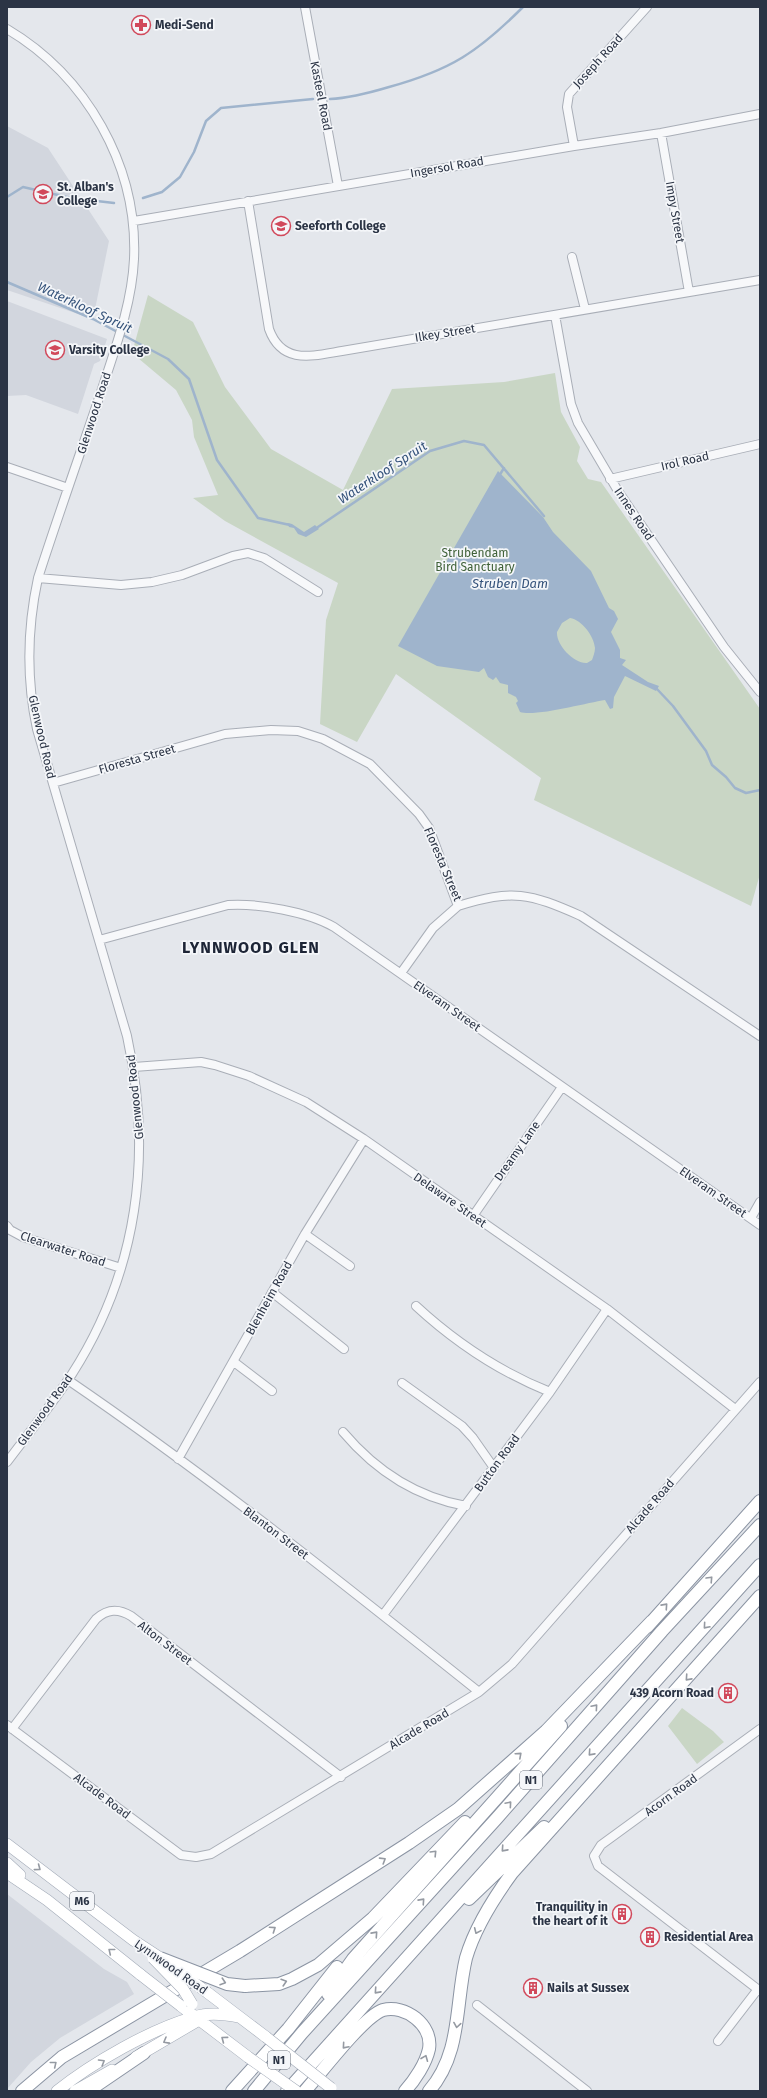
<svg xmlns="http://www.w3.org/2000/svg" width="767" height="2098" font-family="'Fira Sans',sans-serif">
<rect width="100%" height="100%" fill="#e4e7ec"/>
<path fill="#d2d6de" d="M 7,126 L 48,148 L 109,241 L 93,319 L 7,290 Z
M 7,301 L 107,339 L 100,361 L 94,364 L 78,414 L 26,395 L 7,396 Z
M 7,1894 L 104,1969 L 127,1982 L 134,1994 L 60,2038 L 31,2062 L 7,2089 Z"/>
<path fill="#c9d6c5" d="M 148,295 L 193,322 L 225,387 L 271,449 L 343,490 L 392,389 L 504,382 L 555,373 L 561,412 L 580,447 L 577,461 L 588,479 L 601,482 L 760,709 L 760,874 L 751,906 L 534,800 L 541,778 L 396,674 L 357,742 L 320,724 L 326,620 L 338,583 L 225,521 L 193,498 L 218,495 L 194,437 L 192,420 L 176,390 L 132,353 Z
M 682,1708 L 713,1731 L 724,1742 L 697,1764 L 668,1726 Z"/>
<path fill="#9fb4cc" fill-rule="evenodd" d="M 498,471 L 543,517 L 553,532 L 591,571 L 609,608 L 614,611 L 618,619 L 611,632 L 620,650 L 620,658 L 626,660 L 622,665 L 648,682 L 659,686 L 656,691 L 625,676 L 614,697 L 613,708 L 610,709 L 605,700 C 586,703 535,717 520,712 L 516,703 L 518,701 L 516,697 L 508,693 L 508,685 L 500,683 L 496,677 L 493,680 L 488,677 L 484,668 L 479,672 L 437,666 L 398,646 ZM 570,618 C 582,620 594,636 595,648 C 595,652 593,657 592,660 L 587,663 C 574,664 556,645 557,632 L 562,623 Z
M 287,523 L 292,524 L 304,532 L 315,525 L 319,529 L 306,537 L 298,534 L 294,528 L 289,527 Z"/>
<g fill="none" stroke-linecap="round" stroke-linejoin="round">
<path stroke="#9fb4cc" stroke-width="2.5" d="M 330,99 C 351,98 369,93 389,87 C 451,70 478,52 523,7
M 7,197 L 23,187 L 71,198 L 114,203
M 143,198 L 162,192 L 180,177 L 194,152 L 206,121 L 221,108 L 313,99
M 7,282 L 93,319 L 168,359 L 189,379 L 217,460 L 258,518 L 290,525
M 499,476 L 504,468
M 315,529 L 430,451 L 464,441 L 484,445 L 544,516
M 656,688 L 673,706 L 706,751 L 712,765 L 726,777 L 735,788 L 746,793 L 760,790"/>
<defs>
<path id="minor" d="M 305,7 L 338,186
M 7,29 C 86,76 138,165 134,259 C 132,304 115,349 101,392 C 80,454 58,516 38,578 C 27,629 26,678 37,729 L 127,1036 C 153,1154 138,1271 72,1374 C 52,1404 29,1433 7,1462
M 661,133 L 689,292
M 574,146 L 567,107 L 569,94 L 647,7
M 248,201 L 269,329 C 282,365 312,356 342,351 L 760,280
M 134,221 L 574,146 L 661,133 L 760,114
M 572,257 L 585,309
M 555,315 L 571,404 L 578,423 L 618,491 L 724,647 L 760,692
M 7,467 L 68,488
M 610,479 L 760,444
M 38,578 L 121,585 L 152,582 L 182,575 L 233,556 L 248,553 L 264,558 L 318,592
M 53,783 L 225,734 L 271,730 L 298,731 L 323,739 L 370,764 L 419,814 L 429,828 L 458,906 C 513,889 529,893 581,916 L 760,1036
M 99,940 L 228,905 C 258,903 308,912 334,927 L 760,1225
M 401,973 L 433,928 L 458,906
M 134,1067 L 201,1062 L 215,1065 L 249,1076 L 306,1102 L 364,1139 L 607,1309 L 735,1409
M 473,1216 L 562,1087
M 751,1218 L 760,1202
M 7,1226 L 10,1230 L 23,1237 L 121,1268
M 305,1234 L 350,1266
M 272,1292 L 344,1349
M 416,1306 C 455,1342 500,1372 550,1392
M 234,1362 L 272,1391
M 68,1380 C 210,1477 345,1585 479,1692
M 402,1383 L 462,1426 L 473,1438 L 494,1468
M 343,1432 C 376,1471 415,1497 466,1506
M 178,1459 L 305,1234 L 364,1139
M 383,1615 L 550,1392 L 607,1309
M 7,1725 L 181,1855 L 196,1857 L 211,1854 L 479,1692 L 512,1664 L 760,1382
M 12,1729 L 96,1619 C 107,1609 118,1608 131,1616 L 341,1777
M 760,1729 L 601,1845 L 594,1856 L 598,1866 L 760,1991
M 477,2005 L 587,2091
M 718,2041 L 758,1989"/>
<path id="major" d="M 7,1844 L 133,1940 L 159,1957
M 7,1863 L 20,1875
M 7,1873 L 47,1900 L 141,1975
M 208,1993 L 266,2037
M 181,2006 L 248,2057
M 136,2057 L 199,2020
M 57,2091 C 92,2063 151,2029 194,2017 C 209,2012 224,2014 239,2017
M 75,2091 L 112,2070"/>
<path id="highway" d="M 647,1627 L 760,1501
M 469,1899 L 544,1827
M 245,1986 L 279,1984 L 292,1979 L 318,1965 L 373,1918 L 465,1822
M 328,1994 L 353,1959 L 561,1726
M 22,2091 L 62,2057 L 240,1951 L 409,1843 L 458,1809 L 546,1731 L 652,1621
M 91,2091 L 97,2085 L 144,2053
M 232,2091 L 288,2029 L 337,1967
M 254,2091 L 302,2033 L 497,1818 L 662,1631 L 760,1525
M 287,2091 L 760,1565
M 305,2091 C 321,2073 364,2016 383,2010 C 405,2004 433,2025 429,2049 C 426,2063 415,2080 405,2091
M 429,2091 C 462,2053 455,2004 466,1958 C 475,1927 493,1899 512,1873 L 760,1596"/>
</defs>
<use href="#minor" stroke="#a9aeb7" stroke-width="10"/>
<use href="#major" stroke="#a3abb8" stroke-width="12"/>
<use href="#highway" stroke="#8b94a3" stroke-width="14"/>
<use href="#minor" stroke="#f7f8fa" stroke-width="8"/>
<use href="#major" stroke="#fff" stroke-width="11"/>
<use href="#highway" stroke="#fff" stroke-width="12"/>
<defs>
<path id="major-bridge" d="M 153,1958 L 183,1989 L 192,2004
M 167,1963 L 208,1993
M 141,1975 L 181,2006
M 266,2037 L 331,2088
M 248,2057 L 296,2091"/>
<path id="highway-bridge" d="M 160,1958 L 227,1984 L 245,1986"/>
</defs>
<use href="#major-bridge" stroke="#a3abb8" stroke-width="12" stroke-linecap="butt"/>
<use href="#highway-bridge" stroke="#8b94a3" stroke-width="14" stroke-linecap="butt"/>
<use href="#major-bridge" stroke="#fff" stroke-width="11"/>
<use href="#highway-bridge" stroke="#fff" stroke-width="12"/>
</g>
<defs><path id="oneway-chevron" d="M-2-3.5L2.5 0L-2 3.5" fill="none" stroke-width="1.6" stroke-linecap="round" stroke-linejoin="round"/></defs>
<g stroke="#959aa2">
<use href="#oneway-chevron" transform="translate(710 1579) rotate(-47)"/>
<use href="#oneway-chevron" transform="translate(665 1606) rotate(-48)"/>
<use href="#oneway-chevron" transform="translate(706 1626) rotate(131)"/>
<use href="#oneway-chevron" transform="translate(688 1678) rotate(132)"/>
<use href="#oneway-chevron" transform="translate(595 1707) rotate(-49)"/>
<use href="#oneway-chevron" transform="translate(591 1753) rotate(132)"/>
<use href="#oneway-chevron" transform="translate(519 1755) rotate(-42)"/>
<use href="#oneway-chevron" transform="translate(509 1804) rotate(-49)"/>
<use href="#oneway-chevron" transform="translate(504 1849) rotate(132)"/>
<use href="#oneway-chevron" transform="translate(434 1853) rotate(-46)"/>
<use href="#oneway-chevron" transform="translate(383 1860) rotate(-32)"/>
<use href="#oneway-chevron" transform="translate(38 1868) rotate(37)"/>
<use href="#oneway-chevron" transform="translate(422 1901) rotate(-48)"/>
<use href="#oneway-chevron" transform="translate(273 1929) rotate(-34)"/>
<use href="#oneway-chevron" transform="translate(477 1931) rotate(114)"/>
<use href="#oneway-chevron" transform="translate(375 1934) rotate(-48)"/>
<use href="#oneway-chevron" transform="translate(111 1951) rotate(-141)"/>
<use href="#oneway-chevron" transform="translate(223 1982) rotate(18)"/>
<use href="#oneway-chevron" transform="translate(284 1982) rotate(-17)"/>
<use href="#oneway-chevron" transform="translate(377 1991) rotate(132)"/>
<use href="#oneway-chevron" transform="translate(457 2025) rotate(99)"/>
<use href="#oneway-chevron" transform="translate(224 2039) rotate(-143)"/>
<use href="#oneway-chevron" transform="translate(166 2041) rotate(151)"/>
<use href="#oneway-chevron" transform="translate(345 2046) rotate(131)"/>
<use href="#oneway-chevron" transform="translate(425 2058) rotate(-68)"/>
<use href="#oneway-chevron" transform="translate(102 2062) rotate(-31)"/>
<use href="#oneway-chevron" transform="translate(54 2064) rotate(-39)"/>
</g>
<defs>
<symbol id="pharmacy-ring" viewBox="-11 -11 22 22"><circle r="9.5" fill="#f4f6f9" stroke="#d1495b" stroke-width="1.5"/><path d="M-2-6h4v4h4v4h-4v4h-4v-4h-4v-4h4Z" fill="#d1495b"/></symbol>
<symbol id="school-ring" viewBox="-11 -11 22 22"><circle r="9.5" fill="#f4f6f9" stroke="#d1495b" stroke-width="1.5"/><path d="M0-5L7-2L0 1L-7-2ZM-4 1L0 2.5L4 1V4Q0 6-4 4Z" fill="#d1495b"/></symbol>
<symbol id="university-ring" viewBox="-11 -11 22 22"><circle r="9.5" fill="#f4f6f9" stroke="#d1495b" stroke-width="1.5"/><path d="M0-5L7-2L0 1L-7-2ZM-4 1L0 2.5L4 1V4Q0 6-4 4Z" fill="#d1495b"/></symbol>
<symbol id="building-ring" viewBox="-11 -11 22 22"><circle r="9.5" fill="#f4f6f9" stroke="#d1495b" stroke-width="1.5"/><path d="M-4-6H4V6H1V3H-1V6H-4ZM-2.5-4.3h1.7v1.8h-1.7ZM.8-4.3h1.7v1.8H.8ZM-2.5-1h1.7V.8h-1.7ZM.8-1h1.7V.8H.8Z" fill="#d1495b"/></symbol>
</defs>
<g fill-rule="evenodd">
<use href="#pharmacy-ring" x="130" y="14" width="22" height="22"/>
<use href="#school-ring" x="32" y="183" width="22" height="22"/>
<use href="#school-ring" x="270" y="215" width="22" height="22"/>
<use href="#university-ring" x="44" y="339" width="22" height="22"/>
<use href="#building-ring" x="717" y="1682" width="22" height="22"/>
<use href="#building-ring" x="611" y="1903" width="22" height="22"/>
<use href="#building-ring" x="639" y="1926" width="22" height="22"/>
<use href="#building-ring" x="522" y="1977" width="22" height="22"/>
</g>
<g text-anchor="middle" stroke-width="3.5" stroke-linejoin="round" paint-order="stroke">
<g fill="#f4f6f9" stroke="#676e7b" stroke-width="1">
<rect x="520" y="1771" width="22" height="18" rx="3"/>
<rect x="70" y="1892" width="24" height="18" rx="3"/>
<rect x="268" y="2051" width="22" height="18" rx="3"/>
</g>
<g font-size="11" font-weight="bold" fill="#2b3445">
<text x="531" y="1784">N1</text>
<text x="82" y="1905">M6</text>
<text x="279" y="2064">N1</text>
</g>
<g font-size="12" font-weight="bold" fill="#2b3445" stroke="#f4f6f9" text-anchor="start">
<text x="155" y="29">Medi-Send</text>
<text x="57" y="191">St. Alban's<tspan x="57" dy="14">College</tspan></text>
<text x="295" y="230">Seeforth College</text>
<text x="69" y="354">Varsity College</text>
<text x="714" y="1697" text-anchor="end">439 Acorn Road</text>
<text x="608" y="1911" text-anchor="end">Tranquility in<tspan x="608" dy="14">the heart of it</tspan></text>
<text x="664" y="1941">Residential Area</text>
<text x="547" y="1992">Nails at Sussex</text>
</g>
<g font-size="12" fill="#2b3445" stroke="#f4f6f9">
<text transform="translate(598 61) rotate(-48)" y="4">Joseph Road</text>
<text transform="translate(321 96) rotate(79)" y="4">Kasteel Road</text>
<text transform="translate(447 167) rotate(-10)" y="4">Ingersol Road</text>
<text transform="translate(675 212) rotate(80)" y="4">Impy Street</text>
<text transform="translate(445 333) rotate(-9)" y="4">Ilkey Street</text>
<text transform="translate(94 413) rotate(-72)" y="4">Glenwood Road</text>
<text transform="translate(685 461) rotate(-13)" y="4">Irol Road</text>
<text transform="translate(634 514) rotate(56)" y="4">Innes Road</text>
<text transform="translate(42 737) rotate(77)" y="4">Glenwood Road</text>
<text transform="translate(137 759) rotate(-16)" y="4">Floresta Street</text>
<text transform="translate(443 864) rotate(67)" y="4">Floresta Street</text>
<text transform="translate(447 1006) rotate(35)" y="4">Elveram Street</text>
<text transform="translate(135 1097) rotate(-96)" y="4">Glenwood Road</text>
<text transform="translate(517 1151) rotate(-55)" y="4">Dreamy Lane</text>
<text transform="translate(713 1192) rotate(35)" y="4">Elveram Street</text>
<text transform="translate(450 1200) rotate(35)" y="4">Delaware Street</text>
<text transform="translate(63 1249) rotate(18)" y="4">Clearwater Road</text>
<text transform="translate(269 1298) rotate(-61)" y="4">Blenheim Road</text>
<text transform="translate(45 1410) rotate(-54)" y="4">Glenwood Road</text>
<text transform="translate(497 1463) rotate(-54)" y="4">Button Road</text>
<text transform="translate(650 1506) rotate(-49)" y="4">Alcade Road</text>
<text transform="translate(276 1533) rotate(37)" y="4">Blanton Street</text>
<text transform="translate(165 1643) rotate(37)" y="4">Alton Street</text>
<text transform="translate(419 1729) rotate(-31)" y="4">Alcade Road</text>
<text transform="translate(671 1795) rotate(-36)" y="4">Acorn Road</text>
<text transform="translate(102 1796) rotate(37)" y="4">Alcade Road</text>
<text transform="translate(171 1967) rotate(35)" y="4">Lynnwood Road</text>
</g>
<g font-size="12" fill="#3f6138" stroke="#f4f6f9">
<text x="475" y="557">Strubendam<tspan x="475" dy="14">Bird Sanctuary</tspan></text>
</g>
<g font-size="13" font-style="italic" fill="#34527a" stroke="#f4f6f9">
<text transform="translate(85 307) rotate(25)" y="5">Waterkloof Spruit</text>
<text transform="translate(382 472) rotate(-33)" y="5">Waterkloof Spruit</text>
<text x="510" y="588">Struben Dam</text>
</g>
<g font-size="16" font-weight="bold" letter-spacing="1" fill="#1d2536" stroke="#f4f6f9">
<text x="251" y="953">LYNNWOOD GLEN</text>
</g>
</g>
<rect width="767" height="2098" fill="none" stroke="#2b3445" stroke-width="16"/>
</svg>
